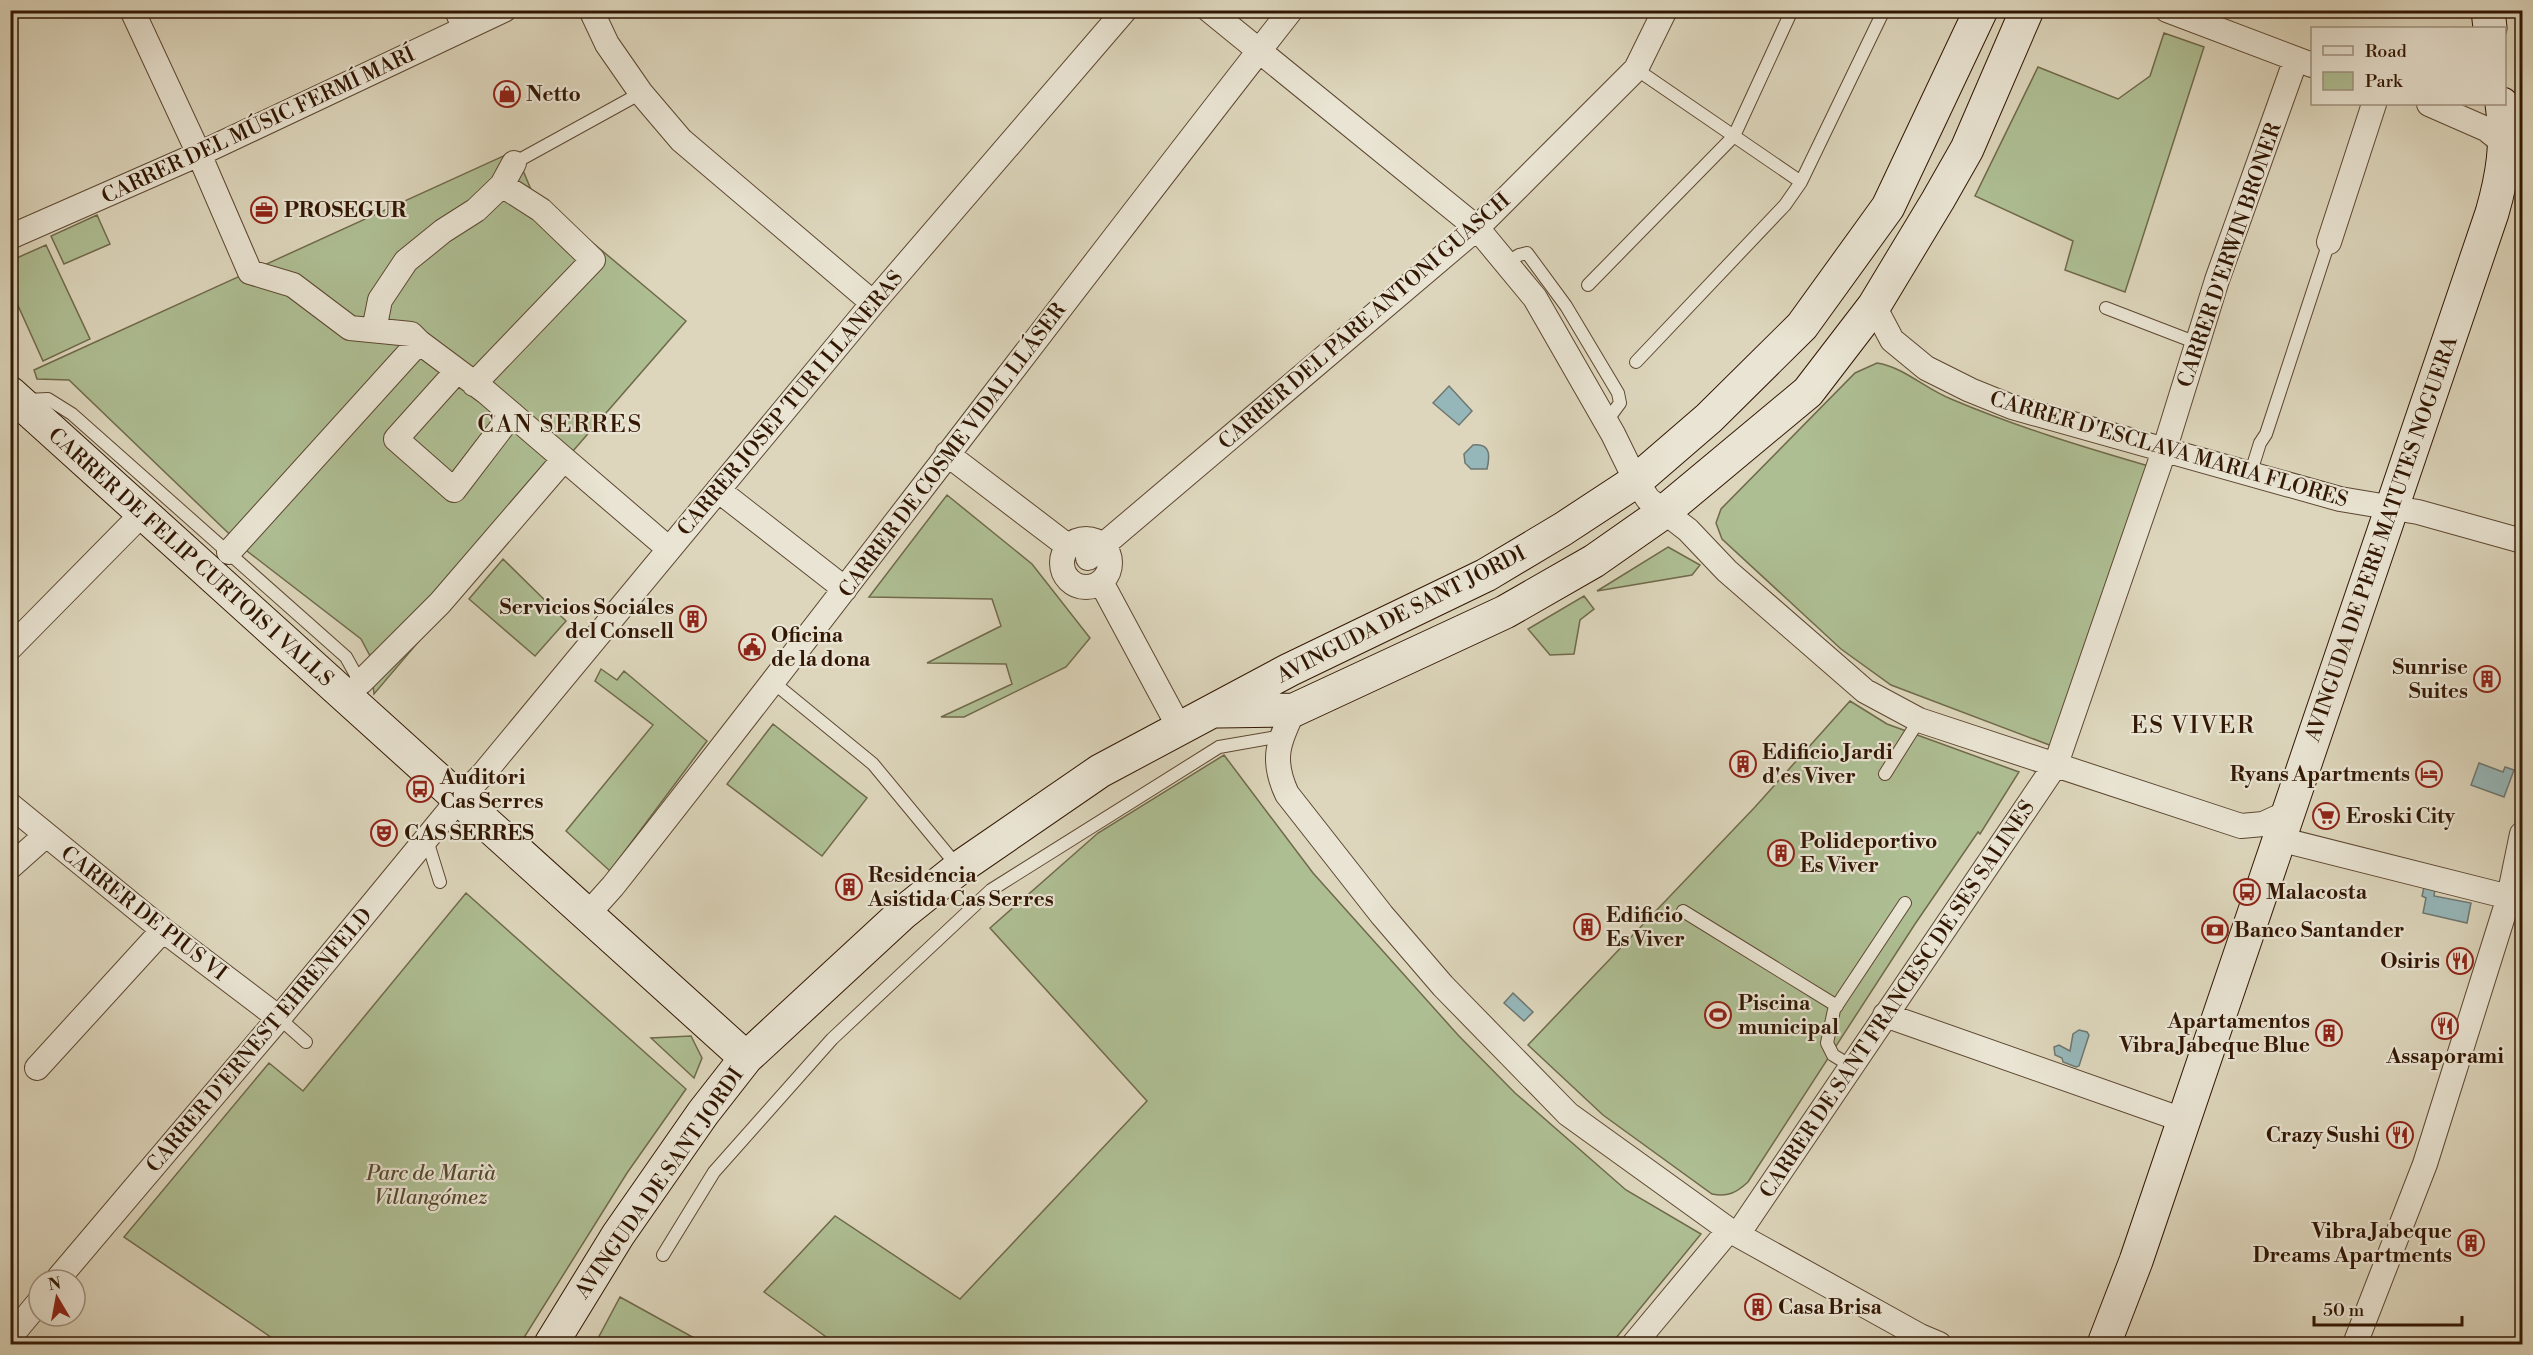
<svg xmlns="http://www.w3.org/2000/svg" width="2533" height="1355" font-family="'Libre Bodoni',serif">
<rect width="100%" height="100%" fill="#ddd6bc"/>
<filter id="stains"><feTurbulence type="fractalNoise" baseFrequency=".00333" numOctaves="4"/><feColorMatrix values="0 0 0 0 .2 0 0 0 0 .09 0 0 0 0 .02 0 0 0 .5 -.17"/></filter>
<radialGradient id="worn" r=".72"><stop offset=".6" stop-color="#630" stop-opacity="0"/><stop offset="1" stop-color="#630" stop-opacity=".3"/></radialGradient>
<path fill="#aebe93" stroke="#706a4b" stroke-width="1.5" d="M 2164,33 L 2204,47 L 2125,292 L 2065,270 L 2073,241 L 1975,196 L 2038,67 L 2118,99 L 2150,76 Z
M 510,153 L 522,168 L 532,192 L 686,321 L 573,451 L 561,474 L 374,694 L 370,656 L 361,639 L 247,551 L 69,380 L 37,379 L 34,370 Z
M 97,215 L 110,244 L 64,264 L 51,236 Z
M 46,245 L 90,339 L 43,361 L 11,290 L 10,261 Z
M 1877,363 C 1904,367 1925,389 1951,399 C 2017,427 2083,447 2152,467 L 2052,746 L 1891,685 L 1841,649 L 1722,539 L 1716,523 L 1721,509 L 1855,373 Z
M 947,495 L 1032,564 L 1090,638 L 1066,667 L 964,717 L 941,717 L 1012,684 L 1006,664 L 927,663 L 1001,626 L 992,599 L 869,597 Z
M 1668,547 L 1700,565 L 1692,575 L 1597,591 Z
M 503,559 L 566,621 L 535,656 L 469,599 Z
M 1584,596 L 1594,609 L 1580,620 L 1574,654 L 1550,655 L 1528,629 Z
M 601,669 L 617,680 L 624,671 L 707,741 L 610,871 L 566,831 L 653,725 L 595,681 Z
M 1850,701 L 1887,724 L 2019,772 L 1980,834 L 1978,832 L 1915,924 L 1748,1182 C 1736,1193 1728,1197 1712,1194 L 1603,1115 L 1528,1045 L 1755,807 Z
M 773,724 L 867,798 L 822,856 L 727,784 Z
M 1224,755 L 1313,873 L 1458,1035 L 1515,1093 L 1626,1190 L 1701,1234 L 1611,1344 L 836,1344 L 764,1292 L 835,1216 L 960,1299 L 1147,1101 L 990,928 L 1098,833 Z
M 466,893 L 686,1089 L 627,1173 L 520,1344 L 281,1344 L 124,1237 L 269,1063 L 303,1091 Z
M 691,1036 L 702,1058 L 694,1078 L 651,1038 Z
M 620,1297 L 705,1344 L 595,1344 Z"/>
<path fill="#96b7ba" stroke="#6e7771" stroke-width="1.5" d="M 1449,386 L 1472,411 L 1459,425 L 1433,403 Z
M 1473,445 C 1491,443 1490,456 1487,469 L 1471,469 L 1465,463 L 1464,454 Z
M 2479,763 L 2503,772 L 2505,767 L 2514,770 L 2504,797 L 2471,785 Z
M 2424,887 L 2435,889 L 2434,896 L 2471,903 L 2467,923 L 2423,913 L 2426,898 L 2422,896 Z
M 1513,993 L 1533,1012 L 1524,1021 L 1504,1003 Z
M 2079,1030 L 2087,1032 L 2089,1035 L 2079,1066 L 2076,1067 L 2063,1062 L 2062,1058 L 2055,1055 L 2054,1047 L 2059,1045 L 2070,1051 L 2073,1034 Z"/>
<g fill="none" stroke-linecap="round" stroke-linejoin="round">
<defs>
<path id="lane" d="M 450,10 L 460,32
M 1636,69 L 1801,182 L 1884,10
M 514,163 L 641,93
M 1506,263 L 1519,255 L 1527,253 L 1566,306 L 1618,393 L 1620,403 L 1606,422
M 1588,285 L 1734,136 L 1792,10
M 2106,308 L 2197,343
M 1636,362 L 1785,205 L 1801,182
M 26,400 L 48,399 L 72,414 L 346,657 L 361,684
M 2250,475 L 2260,443 L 2266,434 L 2329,242
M 774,683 L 873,764 L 959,868
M 1885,774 L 1919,720
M 427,840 L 440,882
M 1683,911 L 1837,1006
M 279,1018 L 306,1042
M 1851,1066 L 1833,1055 L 1827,1043 L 1834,1010 L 1905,903
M 663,1255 L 714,1172 L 832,1039 L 991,890 L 1219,747 L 1282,736"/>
<path id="street" d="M 132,10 L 199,154 L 250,272 L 293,285 L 350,328 L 411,334 L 419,342 L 229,552
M 591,10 L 607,44 L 641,93 L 681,140 L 873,303
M 1209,10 L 1477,228 L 1535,298 L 1613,434 L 1636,481 L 1648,499 L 1688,530 L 1727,571 L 1865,691 L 1919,720 L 2241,826 L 2263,824 L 2287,813
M 2167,10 L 2312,65
M 2429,104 L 2486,129 L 2506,145
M 10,237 L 199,154 L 504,10
M 2329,242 L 2374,104
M 1874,306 L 1892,340 L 1926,368 L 1970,390 L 2012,407 L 2340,499 L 2418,512 L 2522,541
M 374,330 L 380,300 L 406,261 L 443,231 L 476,210 L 502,185 L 514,163
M 419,342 L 486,392 L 669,549
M 457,371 L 396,439 L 454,490 L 512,414
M 474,384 L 593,260 L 541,210 L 502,185
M 947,454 L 1069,547
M 718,490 L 845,589
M1062 563a24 24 0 1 1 48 0a24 24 0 1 1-48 0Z
M 1088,558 L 1477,228 L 1636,69 L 1665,10
M 1101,582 L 1179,727
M 10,648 L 143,513
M 361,682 L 440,603 L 564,459
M 1294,710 C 1278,742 1271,760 1287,794 L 1382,915 L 1443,986 L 1568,1114 L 1729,1230 L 1920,1336 L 1939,1344
M 10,805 L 163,930 L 279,1018
M 2279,839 L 2509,897
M 10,867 L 46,835
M 587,915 L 613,886 C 842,597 1063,301 1291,10
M 1885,1015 L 2183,1120
M 37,1068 L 163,930
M 1738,1234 L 2056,764 L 2164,451 L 2217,280 L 2296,59
M 57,1280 L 279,1018 L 459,799 L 484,773 L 873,303 L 1125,10
M 10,1337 L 39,1302
M 1634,1344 L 1729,1230
M 2355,1344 L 2425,1164 L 2509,897 L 2522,834"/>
<path id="secondary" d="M 2488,10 L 2490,28
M 10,393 L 746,1058
M 1218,711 L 1294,710 L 1505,612 L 1594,561 L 1664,512 L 1808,392 L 1874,306 L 1938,200 L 1967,149 L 2027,10
M 551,1344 L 618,1235 L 703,1113 L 746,1058 L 904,912 L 959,868 L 1100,771 L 1289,670 L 1486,575 L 1563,529 L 1636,481 L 1709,418 L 1802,326 L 1888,207 L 1981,10
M 2104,1344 L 2136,1261 L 2492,213 C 2503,175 2508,142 2502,104"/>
</defs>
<use href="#lane" stroke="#5d4731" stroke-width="14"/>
<use href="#street" stroke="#5d4731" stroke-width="26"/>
<use href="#secondary" stroke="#321703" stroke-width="35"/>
<use href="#lane" stroke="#e9e4d3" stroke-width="12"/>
<use href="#street" stroke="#e9e4d3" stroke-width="24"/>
<use href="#secondary" stroke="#e9e4d3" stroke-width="33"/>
</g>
<defs>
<symbol id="shop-ring" viewBox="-11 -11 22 22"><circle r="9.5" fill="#e9e4d3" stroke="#8f2418" stroke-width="1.5"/><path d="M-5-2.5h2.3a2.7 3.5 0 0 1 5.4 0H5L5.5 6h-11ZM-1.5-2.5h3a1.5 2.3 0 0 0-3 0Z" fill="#8f2418"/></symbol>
<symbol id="office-ring" viewBox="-11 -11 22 22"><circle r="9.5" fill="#e9e4d3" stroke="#8f2418" stroke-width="1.5"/><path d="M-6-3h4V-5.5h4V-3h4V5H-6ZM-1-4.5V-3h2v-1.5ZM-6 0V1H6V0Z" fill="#8f2418"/></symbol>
<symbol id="building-ring" viewBox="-11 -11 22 22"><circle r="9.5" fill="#e9e4d3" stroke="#8f2418" stroke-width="1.5"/><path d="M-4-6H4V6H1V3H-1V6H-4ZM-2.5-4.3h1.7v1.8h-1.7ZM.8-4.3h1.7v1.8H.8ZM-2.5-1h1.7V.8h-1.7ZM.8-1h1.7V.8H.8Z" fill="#8f2418"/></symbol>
<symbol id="civic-ring" viewBox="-11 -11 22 22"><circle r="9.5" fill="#e9e4d3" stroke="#8f2418" stroke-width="1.5"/><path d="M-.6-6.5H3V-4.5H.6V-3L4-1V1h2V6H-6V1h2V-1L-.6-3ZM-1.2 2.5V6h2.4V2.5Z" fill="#8f2418"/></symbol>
<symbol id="hotel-ring" viewBox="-11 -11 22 22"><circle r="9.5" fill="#e9e4d3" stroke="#8f2418" stroke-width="1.5"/><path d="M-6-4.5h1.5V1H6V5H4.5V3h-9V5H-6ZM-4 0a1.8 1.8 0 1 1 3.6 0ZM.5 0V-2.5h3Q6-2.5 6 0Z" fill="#8f2418"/></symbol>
<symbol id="bus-ring" viewBox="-11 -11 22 22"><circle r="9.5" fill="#e9e4d3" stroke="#8f2418" stroke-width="1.5"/><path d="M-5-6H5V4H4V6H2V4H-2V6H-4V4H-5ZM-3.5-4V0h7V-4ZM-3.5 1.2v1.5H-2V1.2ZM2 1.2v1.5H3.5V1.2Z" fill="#8f2418"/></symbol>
<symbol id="supermarket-ring" viewBox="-11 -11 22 22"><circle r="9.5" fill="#e9e4d3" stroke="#8f2418" stroke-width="1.5"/><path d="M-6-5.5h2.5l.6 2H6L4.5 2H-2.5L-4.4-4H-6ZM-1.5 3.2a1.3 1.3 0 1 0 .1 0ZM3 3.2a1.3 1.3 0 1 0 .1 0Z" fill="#8f2418"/></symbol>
<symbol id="theatre-ring" viewBox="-11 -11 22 22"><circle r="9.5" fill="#e9e4d3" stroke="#8f2418" stroke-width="1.5"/><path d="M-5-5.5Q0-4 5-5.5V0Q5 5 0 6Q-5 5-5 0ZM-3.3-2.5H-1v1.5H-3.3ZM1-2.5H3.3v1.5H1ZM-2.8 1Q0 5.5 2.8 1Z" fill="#8f2418"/></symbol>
<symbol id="bank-ring" viewBox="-11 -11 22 22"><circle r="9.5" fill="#e9e4d3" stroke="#8f2418" stroke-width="1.5"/><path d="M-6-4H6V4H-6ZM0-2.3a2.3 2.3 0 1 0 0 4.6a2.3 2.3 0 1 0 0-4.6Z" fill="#8f2418"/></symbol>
<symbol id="restaurant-ring" viewBox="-11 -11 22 22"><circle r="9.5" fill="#e9e4d3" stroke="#8f2418" stroke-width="1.5"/><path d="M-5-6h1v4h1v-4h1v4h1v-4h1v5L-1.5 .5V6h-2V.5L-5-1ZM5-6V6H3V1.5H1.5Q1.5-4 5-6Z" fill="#8f2418"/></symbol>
<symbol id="stadium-ring" viewBox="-11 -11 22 22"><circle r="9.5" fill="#e9e4d3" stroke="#8f2418" stroke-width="1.5"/><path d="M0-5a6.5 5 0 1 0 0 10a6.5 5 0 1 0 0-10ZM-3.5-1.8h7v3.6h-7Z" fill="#8f2418"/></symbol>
</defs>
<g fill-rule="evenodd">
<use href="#shop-ring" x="492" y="79" width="30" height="30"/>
<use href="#office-ring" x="249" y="195" width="30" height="30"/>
<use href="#building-ring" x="678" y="604" width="30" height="30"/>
<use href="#civic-ring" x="737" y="632" width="30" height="30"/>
<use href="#building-ring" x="2472" y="664" width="30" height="30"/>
<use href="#building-ring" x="1728" y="749" width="30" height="30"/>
<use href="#hotel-ring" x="2414" y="759" width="30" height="30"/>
<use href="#bus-ring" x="405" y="774" width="30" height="30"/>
<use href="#supermarket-ring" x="2311" y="801" width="30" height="30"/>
<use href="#theatre-ring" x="369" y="818" width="30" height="30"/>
<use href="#building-ring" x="1766" y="838" width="30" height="30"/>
<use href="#building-ring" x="834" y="872" width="30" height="30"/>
<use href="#bus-ring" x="2232" y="877" width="30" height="30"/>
<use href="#building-ring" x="1572" y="912" width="30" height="30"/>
<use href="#bank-ring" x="2200" y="915" width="30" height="30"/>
<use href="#restaurant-ring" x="2445" y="946" width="30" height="30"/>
<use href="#stadium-ring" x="1703" y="1000" width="30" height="30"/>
<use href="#restaurant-ring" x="2430" y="1011" width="30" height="30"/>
<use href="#building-ring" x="2314" y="1018" width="30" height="30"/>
<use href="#restaurant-ring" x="2385" y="1120" width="30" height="30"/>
<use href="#building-ring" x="2456" y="1228" width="30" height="30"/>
<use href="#building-ring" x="1743" y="1292" width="30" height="30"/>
</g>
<g text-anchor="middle" stroke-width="4.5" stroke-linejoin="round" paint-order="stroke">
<g font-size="21" font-weight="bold" fill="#321703" stroke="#e9e4d3" text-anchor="start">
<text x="526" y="101">Netto</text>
<text x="284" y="217">PROSEGUR</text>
<text x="674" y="614" text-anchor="end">Servicios Sociales<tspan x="674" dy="24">del Consell</tspan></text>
<text x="771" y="642">Oficina<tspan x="771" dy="24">de la dona</tspan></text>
<text x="2468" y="674" text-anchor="end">Sunrise<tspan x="2468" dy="24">Suites</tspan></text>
<text x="1762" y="759">Edificio Jardi<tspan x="1762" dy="24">d'es Viver</tspan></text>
<text x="2410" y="781" text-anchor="end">Ryans Apartments</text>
<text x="440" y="784">Auditori<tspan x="440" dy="24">Cas Serres</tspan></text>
<text x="2346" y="823">Eroski City</text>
<text x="404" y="840">CAS SERRES</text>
<text x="1800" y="848">Polideportivo<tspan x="1800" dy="24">Es Viver</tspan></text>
<text x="868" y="882">Residencia<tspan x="868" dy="24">Asistida Cas Serres</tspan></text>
<text x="2266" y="899">Malacosta</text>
<text x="1606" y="922">Edificio<tspan x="1606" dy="24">Es Viver</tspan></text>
<text x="2234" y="937">Banco Santander</text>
<text x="2440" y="968" text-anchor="end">Osiris</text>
<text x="1738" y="1010">Piscina<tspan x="1738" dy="24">municipal</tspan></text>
<text x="2310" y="1028" text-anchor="end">Apartamentos<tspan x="2310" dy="24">Vibra Jabeque Blue</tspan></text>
<text x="2445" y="1063" text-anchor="middle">Assaporami</text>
<text x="2380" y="1142" text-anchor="end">Crazy Sushi</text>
<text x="2452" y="1238" text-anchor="end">Vibra Jabeque<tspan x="2452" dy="24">Dreams Apartments</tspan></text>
<text x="1778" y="1314">Casa Brisa</text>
</g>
<g font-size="21" fill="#321703" stroke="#e9e4d3">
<text transform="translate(258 125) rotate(-25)" y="7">CARRER DEL MÚSIC FERMÍ MARÍ</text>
<text transform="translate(2229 255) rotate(-71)" y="7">CARRER D'ERWIN BRONER</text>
<text transform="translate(1364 321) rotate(-41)" y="7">CARRER DEL PARE ANTONI GUASCH</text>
<text transform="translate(790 403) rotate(-50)" y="7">CARRER JOSEP TUR I LLANERAS</text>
<text transform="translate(2169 449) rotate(16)" y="7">CARRER D'ESCLAVA MARIA FLORES</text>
<text transform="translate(952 450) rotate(-53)" y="7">CARRER DE COSME VIDAL LLÁSER</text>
<text transform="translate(2381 539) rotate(-71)" y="7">AVINGUDA DE PERE MATUTES NOGUERA</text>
<text transform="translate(191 557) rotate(42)" y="7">CARRER DE FELIP CURTOIS I VALLS</text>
<text transform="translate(1401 614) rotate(-27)" y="7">AVINGUDA DE SANT JORDI</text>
<text transform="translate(144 913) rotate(38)" y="7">CARRER DE PIUS VI</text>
<text transform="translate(1897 999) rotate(-56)" y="7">CARRER DE SANT FRANCESC DE SES SALINES</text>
<text transform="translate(259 1040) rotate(-50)" y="7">CARRER D'ERNEST EHRENFELD</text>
<text transform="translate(659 1183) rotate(-55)" y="7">AVINGUDA DE SANT JORDI</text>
</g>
<g font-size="21" font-style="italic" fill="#57492e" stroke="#e9e4d3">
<text x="431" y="1180">Parc de Marià<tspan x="431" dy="24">Villangómez</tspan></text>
</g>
<g font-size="24" letter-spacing="1.5" fill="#321703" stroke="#e9e4d3">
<text x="560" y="432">CAN SERRES</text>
<text x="2193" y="733">ES VIVER</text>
</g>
</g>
<rect width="2533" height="1355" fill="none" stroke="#ddd6bc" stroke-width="36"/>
<rect x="12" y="12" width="2509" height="1331" fill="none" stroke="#321703" stroke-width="3"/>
<rect x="18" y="18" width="2497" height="1319" fill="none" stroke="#321703" stroke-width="1.5"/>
<rect x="2311" y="27" width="195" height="78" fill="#e9e4d3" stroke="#a09280" stroke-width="1.5"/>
<rect x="2323" y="46" width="30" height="9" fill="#e9e4d3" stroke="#a09280" stroke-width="1.5"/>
<text x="2365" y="57" font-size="18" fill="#321703">Road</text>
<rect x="2323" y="72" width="30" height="18" fill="#aebe93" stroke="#a09280" stroke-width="1.5"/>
<text x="2365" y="87" font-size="18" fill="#321703">Park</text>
<g transform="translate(57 1298) rotate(350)"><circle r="28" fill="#e9e4d3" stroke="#a09280" stroke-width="1.5"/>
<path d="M0-4.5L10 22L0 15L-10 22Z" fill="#8f2418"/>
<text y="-9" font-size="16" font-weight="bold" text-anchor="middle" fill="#321703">N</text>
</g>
<path d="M2314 1316v9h148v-9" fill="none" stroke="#321703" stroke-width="3"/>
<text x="2323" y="1316" font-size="18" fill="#321703" stroke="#e9e4d3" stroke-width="4.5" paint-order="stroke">50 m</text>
<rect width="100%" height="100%" filter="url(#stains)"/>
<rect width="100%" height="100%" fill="url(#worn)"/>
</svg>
